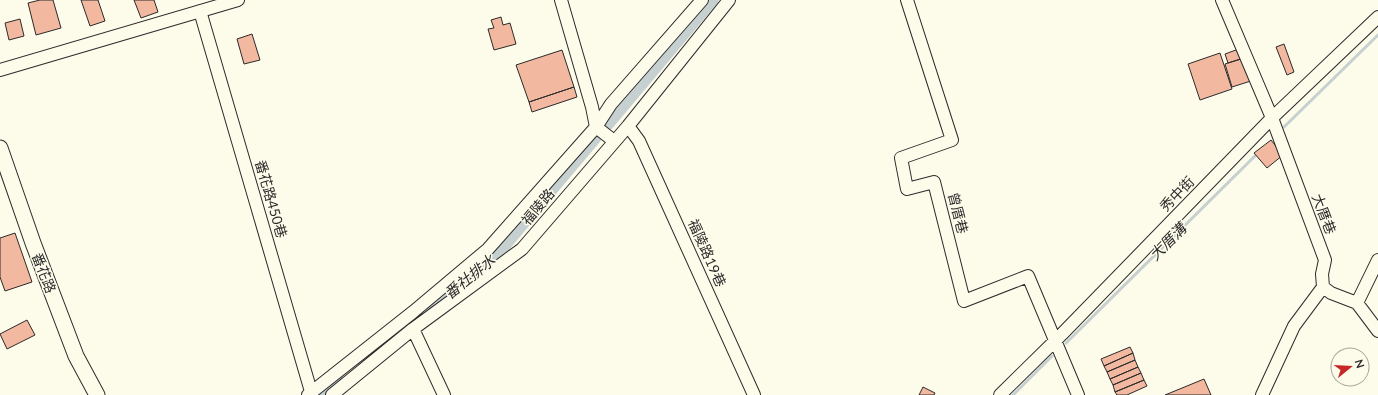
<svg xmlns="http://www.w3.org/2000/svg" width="1378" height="395" font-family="Lato,'Noto Sans TC',sans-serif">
<rect width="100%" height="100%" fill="#fdfbea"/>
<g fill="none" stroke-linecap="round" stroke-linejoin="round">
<path stroke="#c7d0d0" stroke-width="3" d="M 1284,127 L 1378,35
M 1066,343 L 1258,153
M 1013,395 L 1052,356"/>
<path stroke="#c7d0d0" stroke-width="11" d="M 608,125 L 713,0
M 433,308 L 494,259 L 596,138
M 323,395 L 340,382"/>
</g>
<path fill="#f2b8a0" stroke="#2b2b2b" d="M 40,0 L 53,0 L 61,28 L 36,35 L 28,3 Z
M 81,0 L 98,0 L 105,21 L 90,26 Z
M 134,0 L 154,0 L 158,12 L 141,18 Z
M 501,17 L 503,25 L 510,23 L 516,44 L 494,50 L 488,29 L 494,28 L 491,20 Z
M 20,19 L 24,36 L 9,40 L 5,23 Z
M 252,34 L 260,60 L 244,64 L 237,39 Z
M 1284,44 L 1294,72 L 1287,75 L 1276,47 Z
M 1244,47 L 1247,57 L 1228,63 L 1225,54 Z
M 562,50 L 574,87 L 529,102 L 516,65 Z
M 1220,53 L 1232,89 L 1200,100 L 1188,64 Z
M 1247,57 L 1254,80 L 1232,87 L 1225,64 Z
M 574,87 L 577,97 L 532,112 L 529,102 Z
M 1271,140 L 1283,155 L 1267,168 L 1254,153 Z
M 15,233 L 32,282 L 5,291 L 0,277 L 0,238 Z
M 27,320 L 35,335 L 7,349 L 0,334 Z
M 1130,347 L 1133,353 L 1104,366 L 1101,359 Z
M 1133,353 L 1135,360 L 1107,372 L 1104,366 Z
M 1135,360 L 1138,367 L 1110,379 L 1107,372 Z
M 1138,367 L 1141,373 L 1113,385 L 1110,379 Z
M 1141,373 L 1144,380 L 1115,392 L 1113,385 Z
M 1204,379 L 1211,395 L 1165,395 Z
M 1144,380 L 1147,386 L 1127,395 L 1117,395 L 1115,392 Z
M 923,387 L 935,393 L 934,395 L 919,395 Z"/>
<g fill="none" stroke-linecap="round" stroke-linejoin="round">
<defs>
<path id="minor" d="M 561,0 L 592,107 L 596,127 L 614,141
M 907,0 L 952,140 L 901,158 L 907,189 L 934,182 L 964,301 L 1028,276 L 1078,395
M 1222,0 L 1272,118 L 1325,260 L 1322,274 L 1323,287 L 1331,293 L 1357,303 L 1378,331
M 200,11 L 312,395
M 0,70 L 238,0
M 628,126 L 639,141 L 754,395
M 1357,303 L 1378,260
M 413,329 L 444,395
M 308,395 L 413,312 L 488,249 L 596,127 L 611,104 L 702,0
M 332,395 L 413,329 L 522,249 L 628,126 L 729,0
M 1000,395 L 1062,334 L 1272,118 L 1378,17
M 1262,395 L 1294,326 L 1323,287"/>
<path id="major" d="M 0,148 L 33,243 L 76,356 L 97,395"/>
</defs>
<use href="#minor" stroke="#2b2b2b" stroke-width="14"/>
<use href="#major" stroke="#2b2b2b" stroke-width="17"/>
<use href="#minor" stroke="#fdfbea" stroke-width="12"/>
<use href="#major" stroke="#fdfbea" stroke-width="15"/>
</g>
<g text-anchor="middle" stroke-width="3" stroke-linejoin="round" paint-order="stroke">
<g font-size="14" fill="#2b2b2b" stroke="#fdfbea">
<text transform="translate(1177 194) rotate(-46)" y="5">秀中街</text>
<text transform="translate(271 199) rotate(74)" y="5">番花路450巷</text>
<text transform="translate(538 207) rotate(-50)" y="5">福陵路</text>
<text transform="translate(958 213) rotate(76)" y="5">曾厝巷</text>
<text transform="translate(1324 214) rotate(69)" y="5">大厝巷</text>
<text transform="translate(707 253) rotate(66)" y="5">福陵路19巷</text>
<text transform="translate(44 273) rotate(69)" y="5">番花路</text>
</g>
<g font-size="15" font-style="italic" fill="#2b2b2b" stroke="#fdfbea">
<text transform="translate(1168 242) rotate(-45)" y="5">大厝溝</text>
<text transform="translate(470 277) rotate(-39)" y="5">番社排水</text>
</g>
</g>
<g transform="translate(1350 367) rotate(72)"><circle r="19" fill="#fdfbea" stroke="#a9a89e"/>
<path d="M0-3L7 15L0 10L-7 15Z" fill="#c62828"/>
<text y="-6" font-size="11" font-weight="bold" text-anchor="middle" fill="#2b2b2b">N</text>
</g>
</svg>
